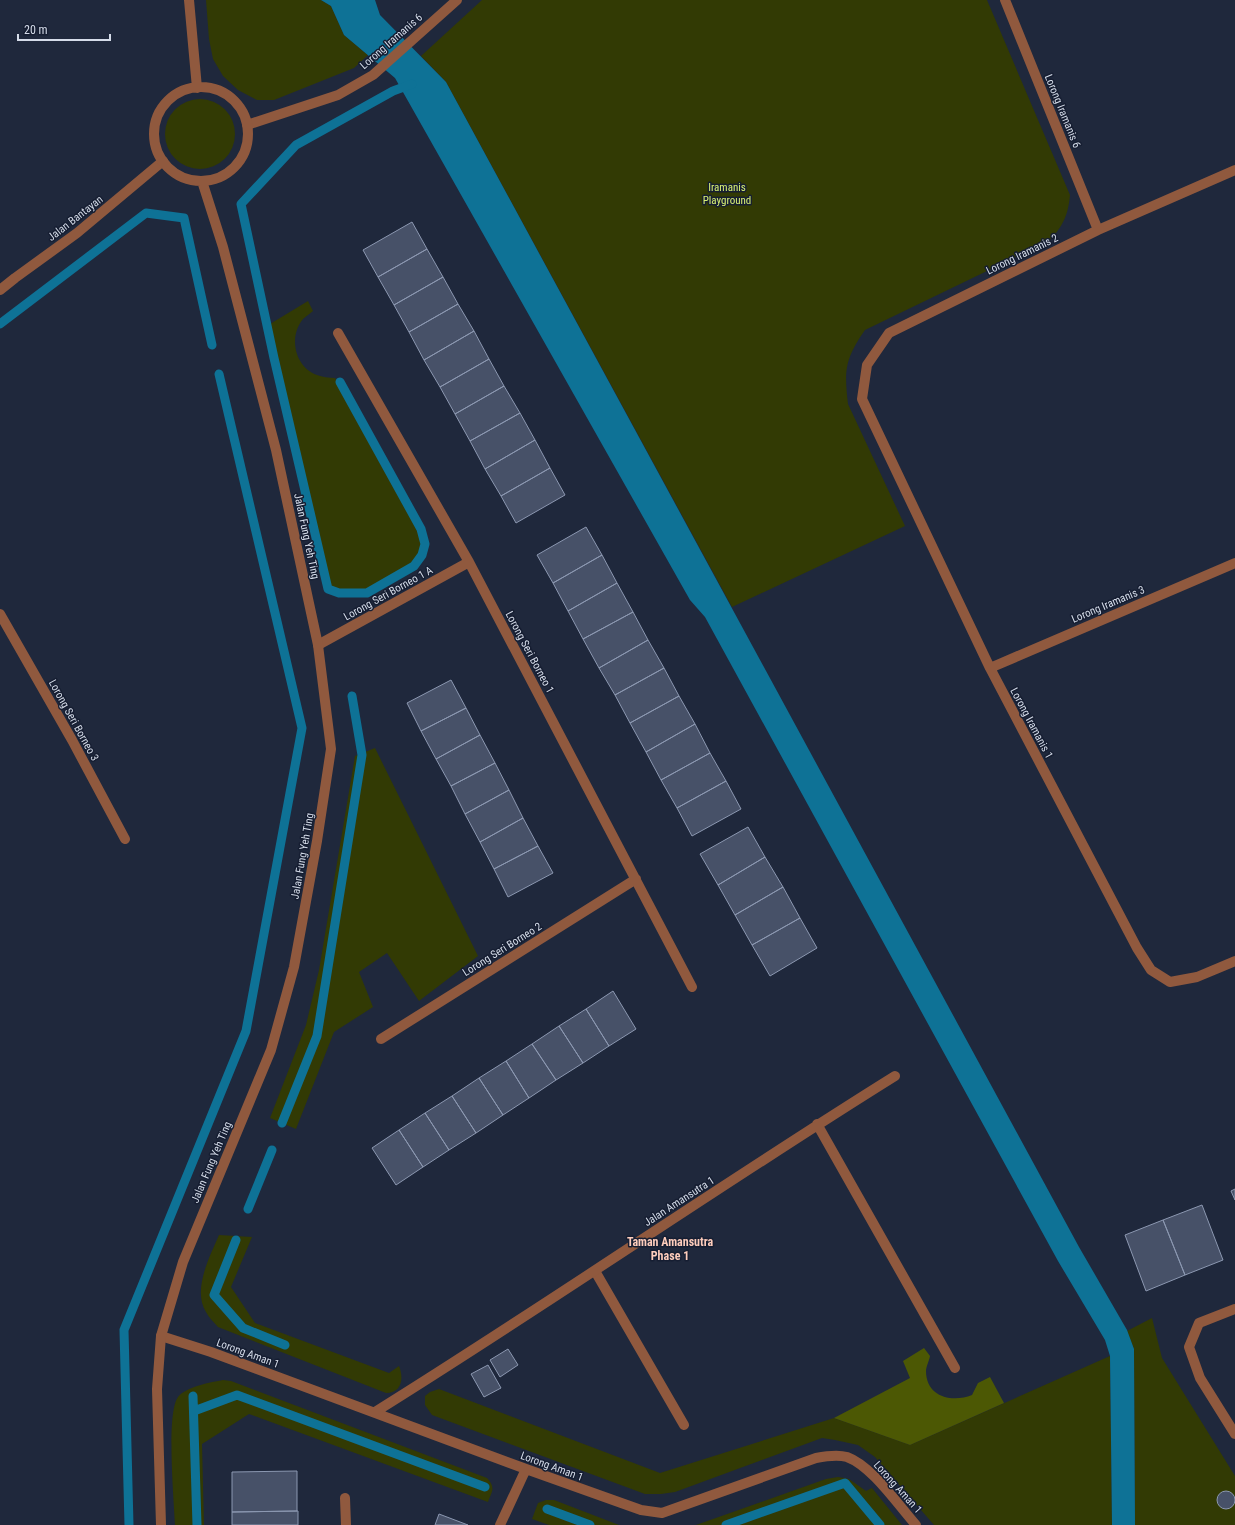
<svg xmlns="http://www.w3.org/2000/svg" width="1235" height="1525" font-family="'Roboto Condensed',sans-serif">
<rect width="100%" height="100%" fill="#1f283c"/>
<path fill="#323a04" d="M 206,0 L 321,0 L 331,6 L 344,35 L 368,55 L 354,68 L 274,100 L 257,100 L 238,90 L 223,76 L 213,59 L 209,39 Z
M 482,0 L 987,0 L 1070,195 C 1068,216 1063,226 1049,241 L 865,330 C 845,359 844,370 848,404 L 905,526 L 732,607 L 446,82 L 421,56 Z
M165 134a35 35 0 1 1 70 0a35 35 0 1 1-70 0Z
M 308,301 L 313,311 C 310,314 306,316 303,319 C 288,337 295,367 317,375 C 322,377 329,378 335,378 L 418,530 L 421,543 L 419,554 L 412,564 L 366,591 L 339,591 L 331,587 L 270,324 Z
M 375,748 L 478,956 L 419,1001 L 387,953 L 359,972 L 373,1007 L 334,1032 L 296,1129 L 270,1118 L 306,1025 L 319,970 L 355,756 Z
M 219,1235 L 252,1237 L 231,1287 L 255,1323 L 389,1373 L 399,1366 C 404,1378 402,1393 386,1393 L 218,1327 C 214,1322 209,1318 206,1312 C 192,1290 210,1256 219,1235 Z
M 1152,1318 L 1162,1358 L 1235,1476 L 1235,1525 L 1135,1525 L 1134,1349 L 1127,1331 Z
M 1110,1356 L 1112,1525 L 934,1525 L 875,1457 L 858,1445 L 835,1440 L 822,1438 L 675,1492 L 661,1494 L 645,1494 L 432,1415 L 425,1405 L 425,1396 L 430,1392 L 439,1389 L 660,1473 L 834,1418 L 910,1445 Z
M 223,1380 L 231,1381 L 487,1478 C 496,1488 492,1491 488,1502 L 249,1414 L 202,1444 L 204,1525 L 175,1525 C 174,1501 166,1413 178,1397 C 185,1387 212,1382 223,1380 Z
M 838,1477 L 849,1479 L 866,1491 L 872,1488 L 902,1525 L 696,1525 L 826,1479 Z
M 546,1500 L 554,1500 L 619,1525 L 549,1525 L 532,1519 L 538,1503 Z"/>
<path fill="#4c5804" d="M 924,1348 L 930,1356 C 929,1361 926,1367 926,1371 C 926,1397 952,1403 972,1395 L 978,1383 L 990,1377 L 1004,1403 L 910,1445 L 834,1418 L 910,1378 L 903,1361 Z"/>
<path fill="#0e7296" d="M 321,0 L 375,0 L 380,15 L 446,82 L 1079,1247 L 1127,1330 L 1134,1349 L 1135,1525 L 1112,1525 L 1110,1356 L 1105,1340 L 1058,1261 L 705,617 L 690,600 L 395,78 L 344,35 L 331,6 Z"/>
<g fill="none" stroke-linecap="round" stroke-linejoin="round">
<path stroke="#0e7296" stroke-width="9" d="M 0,324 L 146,213 L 184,218 L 212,345
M 340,382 L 421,529 L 425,544 L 422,555 L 414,566 L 367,593 L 339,593 L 328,589 L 274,358 L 241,204 L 296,145 L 393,91 L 412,84
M 282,1123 L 317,1036 L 362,755 L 352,696
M 248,1209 L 272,1150
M 236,1240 L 214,1295 L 243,1328 L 285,1345
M 193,1396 L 197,1525
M 194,1411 L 237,1395 L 485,1487
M 547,1509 L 590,1525
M 129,1525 L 124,1330 L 246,1031 L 302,728 L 219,374
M 726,1525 L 845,1483 L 880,1525"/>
</g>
<path fill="#475168" stroke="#8c98b1" d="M 412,222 L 427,249 L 378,277 L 363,250 Z
M 427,249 L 443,277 L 394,305 L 378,277 Z
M 443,277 L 458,304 L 409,332 L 394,305 Z
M 458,304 L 474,331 L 424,360 L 409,332 Z
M 474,331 L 489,359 L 440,387 L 424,360 Z
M 489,359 L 504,386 L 455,414 L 440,387 Z
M 504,386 L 520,413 L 470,441 L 455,414 Z
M 520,413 L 535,440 L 485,469 L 470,441 Z
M 535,440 L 550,468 L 501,496 L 485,469 Z
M 550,468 L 565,495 L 516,523 L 501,496 Z
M 586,527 L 602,555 L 553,583 L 537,555 Z
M 602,555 L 617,583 L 568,611 L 553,583 Z
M 617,583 L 633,612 L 583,639 L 568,611 Z
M 633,612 L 648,640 L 599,668 L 583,639 Z
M 648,640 L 664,668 L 615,695 L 599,668 Z
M 664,668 L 679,696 L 630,723 L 615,695 Z
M 451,680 L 466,708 L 421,731 L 407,703 Z
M 679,696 L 695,724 L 646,752 L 630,723 Z
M 466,708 L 480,735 L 436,759 L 421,731 Z
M 695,724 L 710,753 L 661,780 L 646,752 Z
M 480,735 L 495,763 L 451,786 L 436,759 Z
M 710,753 L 726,781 L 677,808 L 661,780 Z
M 495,763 L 509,790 L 465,814 L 451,786 Z
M 726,781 L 741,809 L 692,836 L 677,808 Z
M 509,790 L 523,818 L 480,842 L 465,814 Z
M 523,818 L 538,846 L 494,869 L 480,842 Z
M 748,827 L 765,857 L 718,885 L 700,854 Z
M 538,846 L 553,873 L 508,897 L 494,869 Z
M 765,857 L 783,887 L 735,915 L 718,885 Z
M 783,887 L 800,918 L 752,945 L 735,915 Z
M 800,918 L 817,948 L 770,976 L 752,945 Z
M 613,991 L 636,1029 L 609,1046 L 586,1009 Z
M 586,1009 L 609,1046 L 583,1063 L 559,1026 Z
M 559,1026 L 583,1063 L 556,1080 L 532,1044 Z
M 532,1044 L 556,1080 L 529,1098 L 506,1061 Z
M 506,1061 L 529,1098 L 503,1115 L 479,1078 Z
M 479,1078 L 503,1115 L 476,1133 L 452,1096 Z
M 452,1096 L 476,1133 L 449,1150 L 425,1113 Z
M 425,1113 L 449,1150 L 423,1167 L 399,1130 Z
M 399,1130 L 423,1167 L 396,1185 L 372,1148 Z
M 1235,1189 L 1235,1200 L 1231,1191 Z
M 1202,1205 L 1223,1260 L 1185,1275 L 1163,1220 Z
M 1163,1220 L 1185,1275 L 1146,1291 L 1125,1235 Z
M 508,1349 L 518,1365 L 500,1377 L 490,1360 Z
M 488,1365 L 501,1388 L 484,1397 L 471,1374 Z
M 297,1471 L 297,1511 L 232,1512 L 232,1472 Z
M1217 1500a9 9 0 1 1 18 0a9 9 0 1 1-18 0Z
M 298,1511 L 298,1525 L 232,1525 L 232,1512 Z
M 439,1514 L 468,1525 L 435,1525 Z"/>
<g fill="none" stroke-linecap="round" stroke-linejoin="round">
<path stroke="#90593e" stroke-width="10" d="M 595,1271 L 684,1425"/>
<path stroke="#90593e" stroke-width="10" d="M 1005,0 L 1098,230
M 247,125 L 338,95 L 373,75 L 457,0
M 1235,170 L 1098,230 L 889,333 L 867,365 L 862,399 L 990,668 L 1137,948 L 1151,970 L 1170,982 L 1197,977 L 1235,961
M 0,290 L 15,278 L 77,233 L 163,161
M 338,333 L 469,562 L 692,987
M 0,614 L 72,740 L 125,839
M 318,645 L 469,562
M 990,668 L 1235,563
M 381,1039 L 636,879
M 817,1124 L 955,1368
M 1235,1309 L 1199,1323 L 1189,1347 L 1200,1378 L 1235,1434
M 161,1336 L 211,1352 L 526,1469 L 641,1510 L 662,1513 L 816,1458 C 826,1456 837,1454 847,1457 C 872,1466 898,1505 916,1525
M 375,1412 C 550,1303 720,1185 895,1076
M 345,1498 L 346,1525
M 500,1525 L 526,1469"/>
<path stroke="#90593e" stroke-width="10" d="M 189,0 L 197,88
M154 134a47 47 0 1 1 94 0a47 47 0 1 1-94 0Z
M 161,1525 L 157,1389 L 161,1336 L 183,1262 L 271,1050 L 294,967 L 317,841 L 331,749 L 318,645 L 276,450 L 223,247 L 202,181"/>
</g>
<g text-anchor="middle" stroke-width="3" stroke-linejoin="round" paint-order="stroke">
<g font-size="11" fill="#d5dce9" stroke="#161e32">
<text transform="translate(391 41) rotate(-41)" y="4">Lorong Iramanis 6</text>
<text transform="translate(1063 111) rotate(68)" y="4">Lorong Iramanis 6</text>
<text transform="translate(75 218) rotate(-38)" y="4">Jalan Bantayan</text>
<text transform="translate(1022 254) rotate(-26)" y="4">Lorong Iramanis 2</text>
<text transform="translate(307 536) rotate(78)" y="4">Jalan Fung Yeh Ting</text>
<text transform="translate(388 593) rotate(-29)" y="4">Lorong Seri Borneo 1 A</text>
<text transform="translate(1108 604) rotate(-23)" y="4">Lorong Iramanis 3</text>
<text transform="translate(530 652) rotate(62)" y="4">Lorong Seri Borneo 1</text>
<text transform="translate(74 720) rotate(61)" y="4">Lorong Seri Borneo 3</text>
<text transform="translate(1032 723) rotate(62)" y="4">Lorong Iramanis 1</text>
<text transform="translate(302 856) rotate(-80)" y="4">Jalan Fung Yeh Ting</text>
<text transform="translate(502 949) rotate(-32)" y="4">Lorong Seri Borneo 2</text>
<text transform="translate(211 1162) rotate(-67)" y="4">Jalan Fung Yeh Ting</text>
<text transform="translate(679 1201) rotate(-33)" y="4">Jalan Amansutra 1</text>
<text transform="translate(248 1353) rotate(20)" y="4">Lorong Aman 1</text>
<text transform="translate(552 1466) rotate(20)" y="4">Lorong Aman 1</text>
<text transform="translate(898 1487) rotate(48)" y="4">Lorong Aman 1</text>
</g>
<g font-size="11" fill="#d9f173" stroke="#161e32">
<text x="727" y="191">Iramanis<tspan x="727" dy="13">Playground</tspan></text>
</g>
<g font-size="12" font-weight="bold" fill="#fecdbc" stroke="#161e32">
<text x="670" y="1246">Taman Amansutra<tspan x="670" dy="14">Phase 1</tspan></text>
</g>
</g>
<path d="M18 34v6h92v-6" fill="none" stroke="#d5dce9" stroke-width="2"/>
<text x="24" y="34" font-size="12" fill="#d5dce9" stroke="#161e32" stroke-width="3" paint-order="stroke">20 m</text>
</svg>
